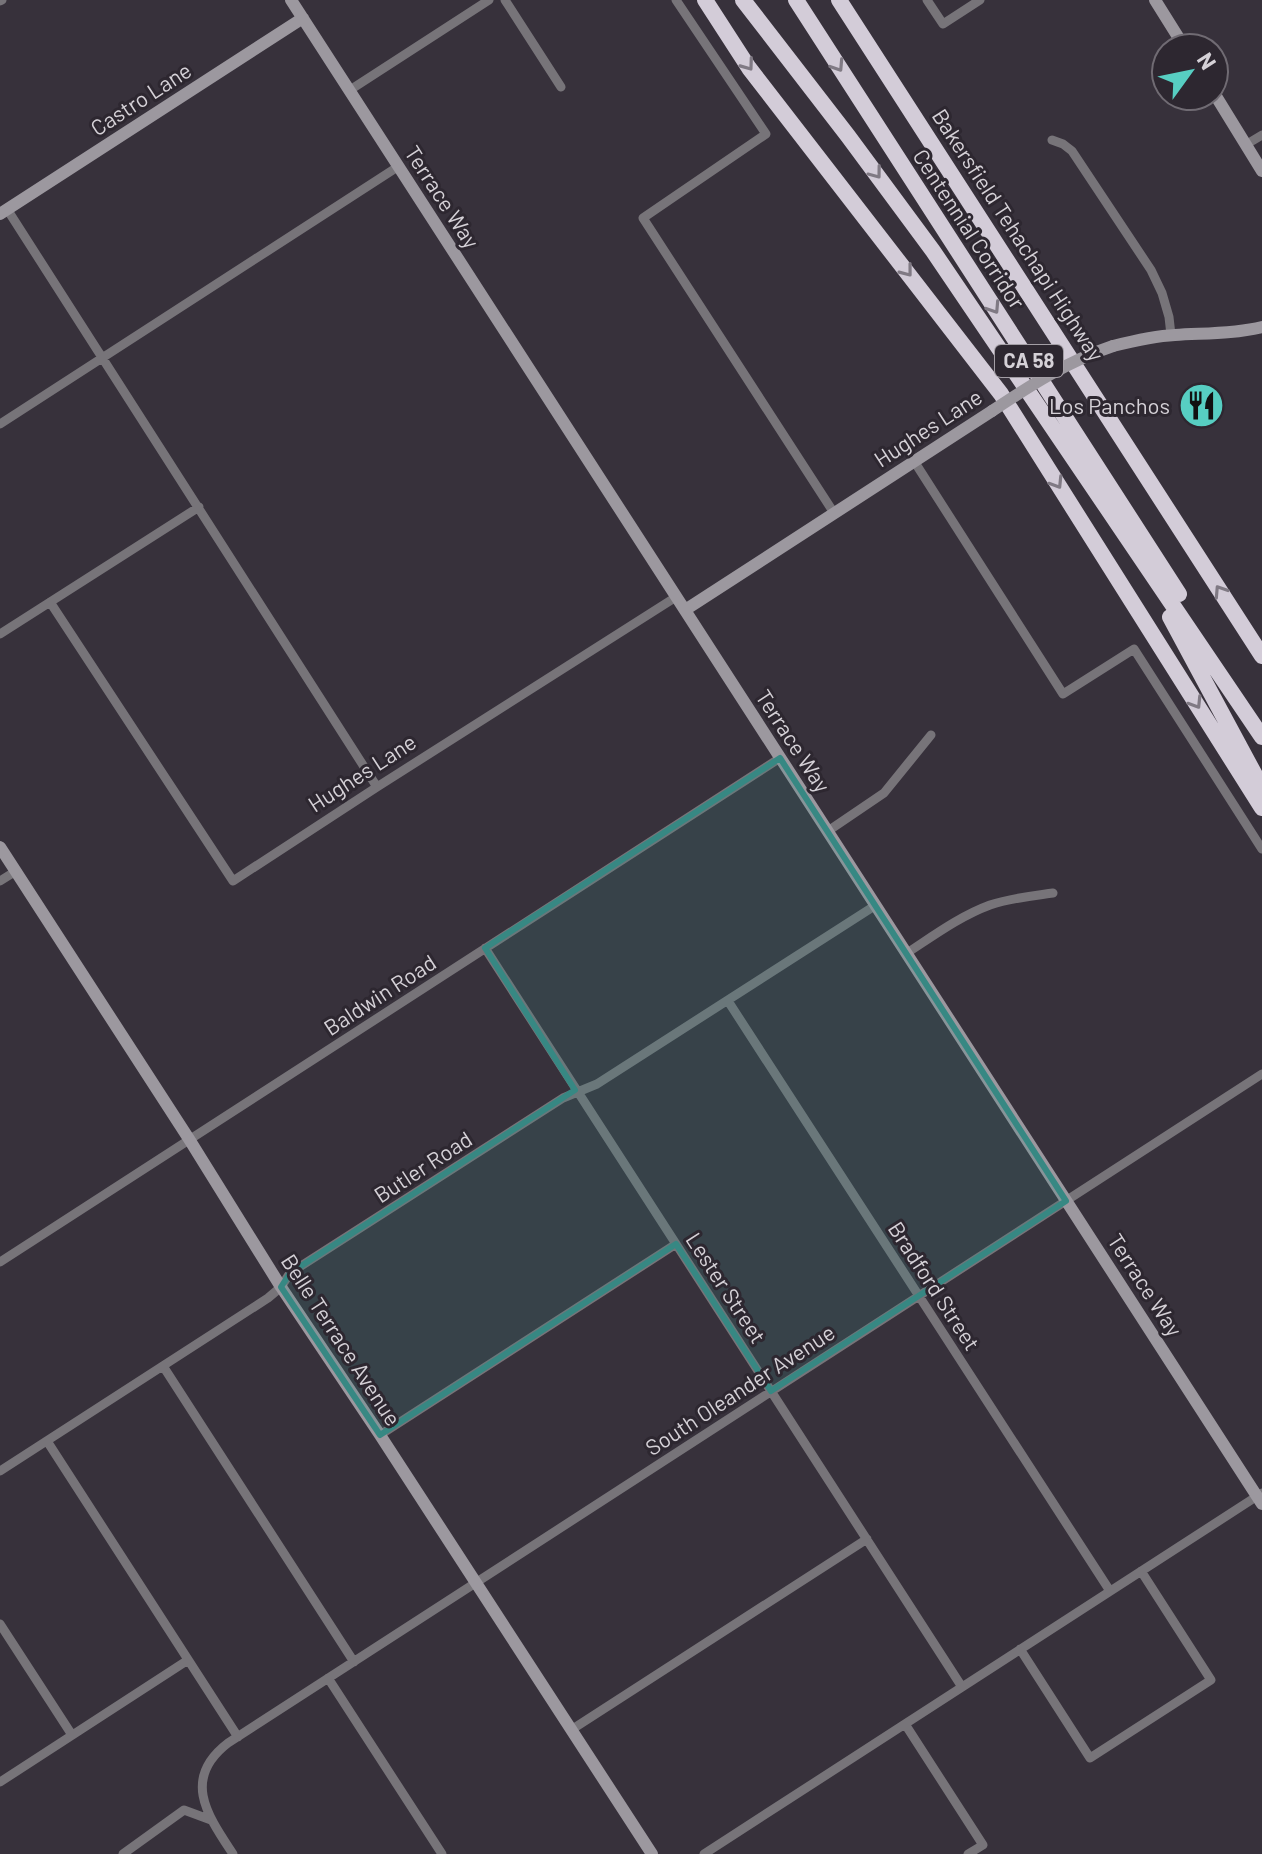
<svg xmlns="http://www.w3.org/2000/svg" width="1262" height="1854" font-family="Barlow,sans-serif">
<rect width="100%" height="100%" fill="#37313b"/>
<g fill="none" stroke-linecap="round" stroke-linejoin="round">
<path stroke="#777479" stroke-width="9" d="M 505,0 L 561,87
M 676,0 L 766,134 L 643,218 L 834,513
M 927,0 L 943,24 L 980,0
M 0,1 L 2,0
M 350,90 L 489,0
M 1052,140 L 1063,144 L 1072,151 L 1151,270 L 1162,293 L 1169,317 L 1171,335
M 1247,144 L 1262,135
M 7,209 L 377,787
M 0,424 L 399,166
M 914,461 L 1063,694 L 1134,649 L 1262,849
M 50,602 L 233,881 L 377,787 L 676,597
M 0,634 L 199,507
M 828,831 L 884,793 L 931,735
M 0,881 L 16,871
M 485,948 L 962,1687
M 907,953 C 933,936 960,916 990,905 C 1011,898 1032,896 1053,893
M 728,1001 L 1110,1591
M 0,1262 L 780,758
M 163,1366 L 354,1662
M 380,1435 L 676,1244
M 47,1441 L 238,1737
M 0,1471 L 268,1298 L 281,1287 L 290,1273 L 563,1098 L 597,1084 L 876,905
M 0,1624 L 72,1735
M 1020,1649 L 1090,1758 L 1211,1680 L 1141,1571
M 328,1678 L 442,1854
M 905,1724 L 983,1845 L 968,1854
M 571,1730 L 867,1539
M 0,1782 L 188,1660
M 123,1854 L 184,1810 L 211,1820
M 233,1854 C 208,1816 181,1779 228,1743 L 1262,1074
M 704,1854 L 1262,1493"/>
<path stroke="#9c989f" stroke-width="12" d="M 291,0 L 1262,1504
M 1155,0 L 1185,48
M 1214,93 L 1262,171
M 0,214 L 303,18
M 1113,346 C 1133,341 1154,336 1175,335 C 1204,333 1233,334 1262,327
M 685,610 L 992,411
M 0,847 L 189,1139 L 281,1287 L 380,1435 L 652,1854"/>
<path stroke="#d3ccd8" stroke-width="16" d="M 705,0 L 749,68 L 1001,394 L 1262,808
M 743,0 L 848,136 L 933,251 L 1262,737
M 796,0 L 1179,594
M 839,0 L 1262,656
M 1170,617 L 1262,788"/>
<path stroke="#9c989f" stroke-width="12" d="M 992,411 C 1031,385 1068,361 1113,346"/>
</g>
<defs><path id="oneway-chevron" d="M-2-3.5L2.5 0L-2 3.5" fill="none" stroke-width="1.6" stroke-linecap="round" stroke-linejoin="round" transform="scale(2)"/></defs>
<g stroke="#807a84">
<use href="#oneway-chevron" transform="translate(748 65) rotate(54)"/>
<use href="#oneway-chevron" transform="translate(838 66) rotate(57)"/>
<use href="#oneway-chevron" transform="translate(876 173) rotate(53)"/>
<use href="#oneway-chevron" transform="translate(907 271) rotate(52)"/>
<use href="#oneway-chevron" transform="translate(994 308) rotate(57)"/>
<use href="#oneway-chevron" transform="translate(1057 483) rotate(58)"/>
<use href="#oneway-chevron" transform="translate(1220 591) rotate(-123)"/>
<use href="#oneway-chevron" transform="translate(1196 703) rotate(58)"/>
</g>
<path fill="#378883" fill-opacity="0.2" stroke="#378883" stroke-width="6" stroke-linejoin="round" d="M 780,758 L 1066,1201 L 771,1391 L 676,1244 L 380,1435 L 281,1287 L 290,1273 L 575,1090 L 485,948 Z"/>
<defs>
<symbol id="restaurant-disc" viewBox="-11 -11 22 22"><circle r="9.5" fill="#57cec2" stroke="#2d2730"/><path d="M-5-6h1v4h1v-4h1v4h1v-4h1v5L-1.5 .5V6h-2V.5L-5-1ZM5-6V6H3V1.5H1.5Q1.5-4 5-6Z" fill="#111"/></symbol>
</defs>
<g fill-rule="evenodd">
<use href="#restaurant-disc" x="1176" y="380" width="51" height="51"/>
</g>
<g text-anchor="middle" stroke-width="6" stroke-linejoin="round" paint-order="stroke">
<rect fill="#2d2730" stroke="#a39ea5" stroke-width="2" x="995" y="345" width="68" height="32" rx="6"/>
<g font-size="20" font-weight="bold" fill="#d5d1d7">
<text x="1029" y="368">CA 58</text>
</g>
<g font-size="22" fill="#d5d1d7" stroke="#2d2730">
<text transform="translate(141 99) rotate(-33)" y="8">Castro Lane</text>
<text transform="translate(442 197) rotate(57)" y="8">Terrace Way</text>
<text transform="translate(969 229) rotate(57)" y="8">Centennial Corridor</text>
<text transform="translate(1018 235) rotate(57)" y="8">Bakersfield Tehachapi Highway</text>
<text transform="translate(928 428) rotate(-33)" y="8">Hughes Lane</text>
<text transform="translate(793 741) rotate(57)" y="8">Terrace Way</text>
<text transform="translate(362 773) rotate(-33)" y="8">Hughes Lane</text>
<text transform="translate(380 995) rotate(-33)" y="8">Baldwin Road</text>
<text transform="translate(423 1167) rotate(-33)" y="8">Butler Road</text>
<text transform="translate(1145 1285) rotate(57)" y="8">Terrace Way</text>
<text transform="translate(934 1286) rotate(57)" y="8">Bradford Street</text>
<text transform="translate(726 1288) rotate(57)" y="8">Lester Street</text>
<text transform="translate(341 1340) rotate(57)" y="8">Belle Terrace Avenue</text>
<text transform="translate(740 1390) rotate(-33)" y="8">South Oleander Avenue</text>
</g>
<g font-size="22" fill="#d5d1d7" stroke="#2d2730" text-anchor="end">
<text x="1170" y="414">Los Panchos</text>
</g>
</g>
<g transform="translate(1190 72) rotate(57)"><circle r="38" fill="#2d2730" stroke="#706b73" stroke-width="2"/>
<path d="M0-6L14 30L0 20L-14 30Z" fill="#57cec2"/>
<text y="-12" font-size="22" font-weight="bold" text-anchor="middle" fill="#d5d1d7">N</text>
</g>
</svg>
